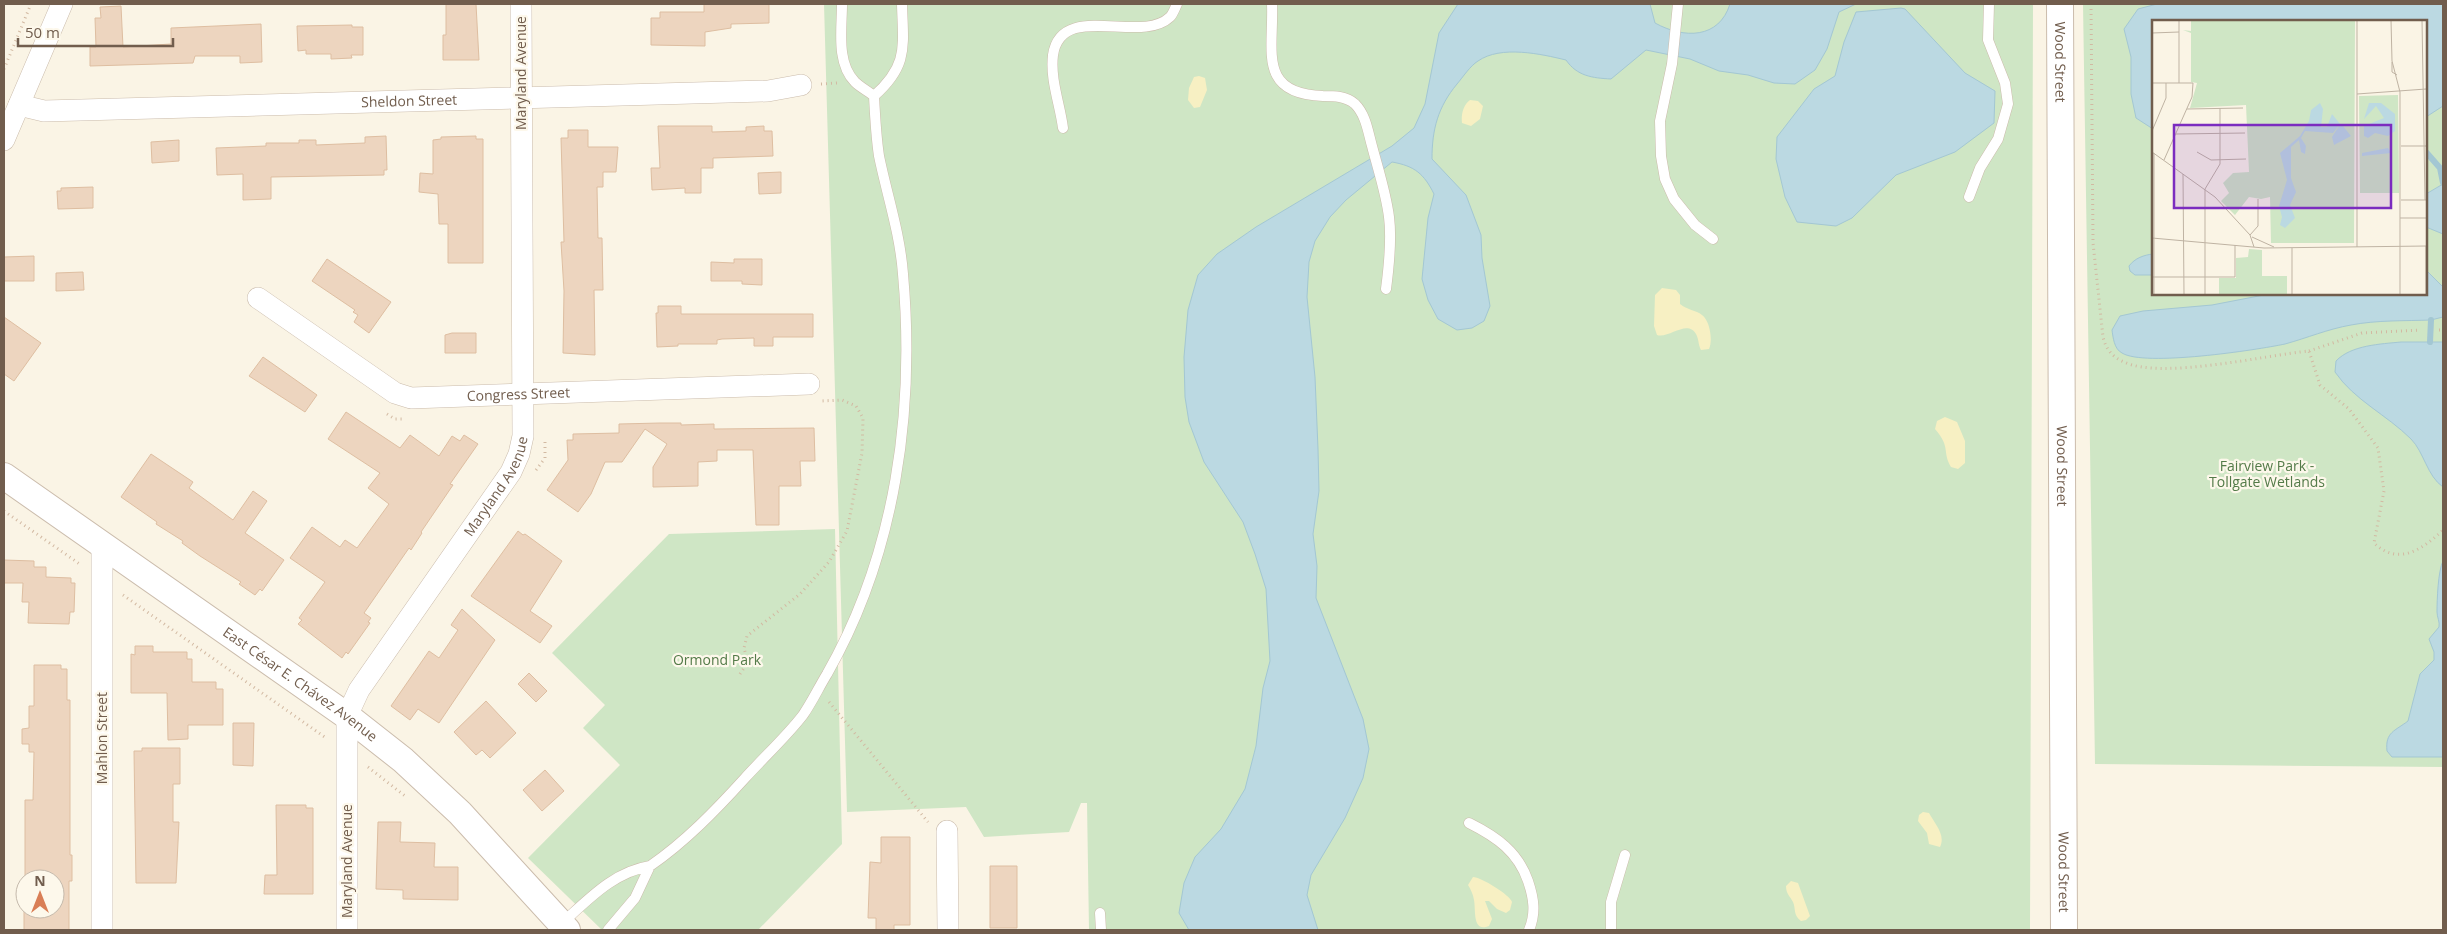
<svg xmlns="http://www.w3.org/2000/svg" width="2447" height="934" font-family="'Open Sans',sans-serif">
<rect width="100%" height="100%" fill="#faf4e5"/>
<path fill="#cfe6c5" fill-rule="evenodd" d="M 824,4 L 2033,4 L 2030,930 L 1089,930 L 1087,803 L 1081,803 L 1069,832 L 984,837 L 966,807 L 847,812 Z
M 2083,4 L 2443,4 L 2443,767 L 2095,764 ZM 2153,21 L 2426,21 L 2426,294 L 2153,294 Z
M 835,529 L 842,844 L 758,930 L 602,930 L 528,858 L 620,765 L 583,728 L 605,705 L 552,653 L 669,534 Z"/>
<path fill="#f7f0c3" d="M 1199,76 L 1205,78 L 1207,90 L 1200,107 L 1194,108 L 1188,100 L 1189,88 L 1194,77 Z
M 1470,100 L 1478,101 L 1483,106 L 1480,119 L 1471,126 L 1462,123 C 1461,115 1463,105 1470,100 Z
M 1662,288 L 1676,290 L 1680,295 L 1680,304 C 1687,310 1696,310 1702,315 C 1710,321 1713,340 1709,349 L 1701,350 C 1698,345 1699,339 1696,334 C 1687,319 1669,339 1657,335 L 1654,326 L 1655,295 Z
M 1945,417 L 1957,422 L 1965,441 L 1965,463 L 1958,469 L 1951,467 C 1942,452 1951,447 1935,429 L 1937,421 Z
M 1923,812 L 1929,813 C 1935,824 1946,835 1940,847 L 1929,844 L 1927,833 L 1918,821 L 1919,815 Z
M 1473,877 C 1481,877 1510,895 1512,902 L 1510,910 L 1506,913 L 1497,909 L 1489,901 L 1485,901 L 1492,919 L 1489,926 C 1472,933 1476,910 1474,900 C 1473,894 1471,890 1468,885 Z
M 1791,881 L 1798,883 L 1810,916 L 1806,920 L 1801,921 C 1793,915 1796,909 1793,902 C 1790,896 1786,894 1786,886 Z"/>
<path fill="#bbd9e2" stroke="#a3c7d3" d="M 1458,4 L 1650,4 L 1655,23 C 1684,39 1719,39 1730,4 L 1856,4 L 1839,12 L 1827,49 L 1815,70 L 1795,84 L 1774,83 L 1748,75 L 1719,71 L 1690,59 L 1646,50 L 1611,79 C 1592,78 1577,76 1566,60 C 1541,54 1501,45 1478,61 C 1470,66 1463,77 1457,84 C 1438,107 1432,129 1432,159 L 1466,195 L 1481,235 L 1482,258 L 1490,306 L 1484,321 L 1472,328 L 1457,330 L 1438,319 L 1428,300 L 1422,279 L 1428,218 L 1434,194 C 1424,174 1415,166 1392,162 L 1346,200 L 1330,217 L 1315,241 L 1309,262 L 1307,297 L 1315,377 L 1318,449 L 1319,491 L 1313,534 L 1317,566 L 1316,598 L 1363,719 L 1369,749 L 1363,778 L 1345,818 L 1311,875 L 1307,895 L 1318,930 L 1189,930 L 1179,913 L 1184,883 L 1195,857 L 1221,829 L 1245,789 L 1256,746 L 1263,688 L 1270,661 L 1266,589 L 1255,554 L 1243,522 L 1204,462 L 1189,422 L 1185,397 L 1184,357 L 1188,310 L 1198,275 L 1217,254 L 1256,227 L 1392,146 L 1414,128 L 1425,104 L 1439,33 Z
M 2157,4 L 2443,4 L 2443,106 L 2426,117 L 2426,21 L 2153,21 L 2153,129 L 2136,118 L 2131,94 L 2131,57 L 2124,29 L 2138,9 Z
M 1901,8 L 1905,9 L 1965,73 L 1995,91 L 1994,123 L 1955,152 L 1896,175 L 1852,218 L 1836,226 L 1797,222 L 1785,197 L 1776,159 L 1777,137 L 1814,89 L 1835,76 L 1844,42 L 1856,12 Z
M 2443,184 L 2443,234 L 2426,227 L 2426,194 Z
M 2153,254 L 2153,275 L 2135,275 L 2130,271 L 2129,266 C 2135,258 2144,255 2153,254 Z
M 2426,270 L 2443,287 L 2443,317 L 2431,320 C 2405,321 2377,320 2351,325 C 2328,329 2307,338 2285,344 C 2257,350 2144,367 2122,353 C 2114,349 2113,337 2112,330 L 2120,316 L 2143,311 L 2212,305 L 2269,294 L 2426,294 Z
M 2401,342 L 2443,342 L 2443,487 C 2427,476 2424,452 2411,439 C 2387,415 2354,400 2335,372 L 2336,361 C 2351,345 2381,344 2401,342 Z
M 2443,561 L 2443,757 L 2392,757 L 2387,751 C 2385,732 2395,731 2408,721 L 2420,674 L 2434,660 L 2434,652 L 2429,639 L 2439,627 C 2440,622 2437,617 2437,612 C 2437,600 2438,571 2443,561 Z"/>
<g fill="none" stroke-linecap="round" stroke-linejoin="round">
<path stroke="#a3c7d3" stroke-width="6" d="M 2426,152 L 2440,168 L 2443,183
M 2430,342 L 2431,320"/>
</g>
<path fill="#edd5bf" stroke="#debea1" d="M 446,4 L 476,4 L 479,60 L 443,60 L 443,35 L 446,35 Z
M 704,4 L 769,4 L 769,23 L 731,24 L 731,28 L 705,32 L 705,46 L 651,45 L 651,18 L 660,18 L 660,12 L 704,12 Z
M 121,6 L 123,47 L 171,44 L 171,28 L 261,24 L 262,62 L 240,63 L 240,56 L 195,56 L 193,63 L 90,66 L 90,47 L 96,47 L 95,18 L 101,18 L 100,7 Z
M 352,25 L 352,27 L 363,27 L 363,55 L 351,55 L 352,58 L 331,59 L 331,54 L 306,54 L 306,50 L 298,51 L 297,26 Z
M 658,126 L 712,126 L 712,132 L 746,131 L 746,127 L 764,126 L 764,131 L 772,131 L 773,156 L 713,158 L 713,168 L 701,168 L 701,193 L 685,193 L 685,188 L 652,190 L 651,168 L 660,168 Z
M 568,130 L 588,130 L 588,147 L 618,147 L 616,172 L 603,172 L 603,187 L 597,187 L 598,238 L 602,238 L 603,290 L 594,290 L 595,355 L 563,353 L 564,291 L 561,242 L 564,242 L 561,138 L 568,138 Z
M 386,136 L 387,170 L 384,170 L 384,175 L 271,177 L 271,199 L 243,200 L 243,174 L 217,175 L 216,148 L 266,146 L 266,143 L 299,143 L 299,140 L 316,140 L 316,145 L 365,143 L 365,137 Z
M 476,136 L 476,139 L 483,139 L 483,263 L 448,263 L 448,224 L 439,224 L 438,194 L 419,192 L 420,173 L 433,174 L 433,140 L 441,139 L 441,137 Z
M 179,140 L 179,161 L 152,163 L 151,142 Z
M 781,172 L 781,193 L 759,194 L 758,173 Z
M 93,187 L 93,208 L 58,209 L 57,191 L 61,191 L 61,188 Z
M 34,256 L 34,281 L 4,281 L 4,257 Z
M 327,259 L 391,302 L 369,333 L 354,322 L 358,315 L 353,312 L 355,310 L 312,281 Z
M 734,259 L 762,259 L 762,285 L 742,284 L 742,281 L 711,281 L 711,262 L 734,263 Z
M 83,272 L 84,290 L 56,291 L 56,273 Z
M 658,306 L 681,306 L 681,314 L 813,314 L 813,337 L 773,337 L 773,346 L 754,346 L 754,338 L 722,339 L 717,340 L 717,344 L 678,344 L 678,346 L 657,347 L 656,313 L 658,313 Z
M 4,317 L 41,343 L 14,381 L 4,374 Z
M 452,333 L 476,333 L 476,353 L 445,353 L 445,335 Z
M 263,357 L 317,395 L 305,412 L 249,376 Z
M 346,412 L 400,448 L 410,435 L 439,456 L 452,436 L 460,441 L 464,435 L 478,444 L 450,484 L 453,485 L 421,532 L 422,533 L 411,550 L 409,548 L 364,613 L 371,618 L 368,622 L 370,623 L 348,654 L 346,652 L 342,658 L 298,624 L 302,620 L 299,618 L 325,582 L 290,558 L 312,527 L 340,547 L 345,540 L 357,548 L 389,504 L 368,488 L 380,473 L 328,439 Z
M 660,423 L 681,423 L 681,425 L 714,424 L 714,429 L 814,428 L 815,461 L 800,461 L 801,486 L 779,486 L 779,525 L 756,525 L 753,450 L 717,450 L 717,461 L 698,462 L 698,486 L 653,487 L 653,467 L 667,444 L 645,429 L 622,462 L 605,462 L 591,494 L 578,512 L 547,490 L 568,460 L 567,440 L 573,440 L 573,434 L 619,433 L 619,424 Z
M 151,454 L 193,482 L 189,488 L 233,520 L 253,491 L 267,501 L 245,533 L 284,560 L 262,591 L 260,589 L 255,595 L 239,584 L 241,582 L 200,556 L 182,543 L 183,541 L 156,524 L 157,522 L 121,497 Z
M 518,531 L 523,535 L 525,534 L 562,561 L 530,611 L 552,626 L 540,643 L 471,596 Z
M 4,560 L 34,561 L 34,567 L 46,567 L 46,577 L 71,578 L 71,583 L 75,583 L 74,612 L 70,612 L 69,624 L 28,623 L 29,602 L 22,602 L 23,583 L 4,583 Z
M 462,609 L 495,640 L 439,723 L 418,709 L 410,720 L 391,706 L 429,651 L 439,658 L 458,630 L 451,625 Z
M 135,646 L 153,646 L 153,652 L 187,652 L 187,659 L 192,659 L 192,682 L 216,682 L 216,689 L 223,689 L 223,725 L 188,725 L 188,739 L 168,740 L 167,693 L 131,693 L 131,654 L 135,655 Z
M 34,665 L 61,665 L 61,669 L 67,669 L 67,700 L 70,700 L 70,855 L 72,855 L 72,881 L 69,881 L 69,930 L 24,930 L 24,882 L 25,909 L 55,909 L 55,879 L 25,879 L 25,800 L 33,800 L 34,752 L 29,752 L 29,744 L 22,744 L 22,729 L 29,728 L 29,706 L 34,706 Z
M 529,673 L 547,691 L 536,702 L 518,684 Z
M 486,701 L 516,733 L 490,758 L 482,750 L 476,755 L 454,732 Z
M 233,723 L 254,723 L 253,766 L 233,765 Z
M 142,748 L 180,748 L 180,784 L 173,784 L 173,822 L 179,822 L 176,883 L 136,883 L 134,751 L 142,751 Z
M 545,770 L 564,791 L 542,811 L 523,790 Z
M 276,805 L 306,805 L 306,808 L 313,808 L 313,894 L 264,894 L 265,875 L 277,875 Z
M 378,822 L 401,822 L 400,842 L 435,843 L 434,867 L 458,867 L 458,900 L 403,899 L 403,890 L 376,889 Z
M 881,837 L 910,837 L 910,925 L 894,925 L 894,930 L 876,930 L 876,918 L 868,918 L 870,862 L 881,863 Z
M 990,866 L 1017,866 L 1017,928 L 990,928 Z"/>
<g fill="none" stroke-linecap="round" stroke-linejoin="round">
<defs>
<path id="service" d="M 842,4 C 842,29 836,63 855,82 C 860,87 868,91 874,96
M 1272,4 C 1274,50 1257,94 1323,96 C 1334,96 1346,96 1355,104 C 1366,115 1368,132 1372,146 C 1378,169 1386,193 1389,217 C 1392,240 1389,266 1386,289
M 1678,4 L 1672,64 L 1660,121 L 1661,156 L 1665,179 L 1674,199 L 1695,225 L 1713,239
M 1063,128 C 1060,104 1050,80 1053,55 C 1061,0 1141,45 1170,17 C 1173,14 1175,8 1177,4
M 1969,197 L 1980,168 L 1998,139 L 2008,104 L 2005,83 L 1988,40 L 1989,4
M 1469,823 C 1497,837 1518,852 1528,881 C 1534,899 1536,913 1529,930
M 650,866 C 685,842 716,810 745,778 C 764,757 786,737 803,715 C 812,702 819,687 827,674 C 896,553 915,411 903,274 C 900,233 887,195 879,156 C 876,136 875,116 874,96 C 909,65 903,46 902,4
M 1100,913 L 1101,930
M 561,924 C 588,900 613,872 650,866 L 635,898 L 608,930
M 1611,930 L 1611,902 L 1625,855"/>
<g id="minor">
<path id="s1" d="M 19,105 L 44,111 L 768,91 L 801,85"/>
<path d="M 4,140 L 62,4"/>
<path id="s2" d="M 258,298 L 395,393 L 411,398 L 809,384"/>
<path d="M 102,545 L 102,930"/>
<path d="M 947,831 L 948,930"/>
<path id="s3" d="M 347,930 L 347,716 L 359,690 L 511,472 L 519,454 L 523,436 L 521,4"/>
</g>
<g id="tertiary">
<path id="s4" d="M 2060,4 L 2064,930"/>
<path id="s5" d="M 4,476 L 347,716 L 403,760 L 460,813 L 567,930"/>
</g>
</defs>
<use href="#service" stroke="#cbbcac" stroke-width="11"/>
<use href="#minor" stroke="#cbbcac" stroke-width="22"/>
<use href="#tertiary" stroke="#cbbcac" stroke-width="28"/>
<path stroke="#d2b9a2" stroke-width="3" stroke-dasharray="1 4" stroke-linecap="butt" d="M 2091,4 L 2093,243 L 2103,337 C 2106,349 2112,357 2124,362 C 2161,380 2266,355 2309,351 L 2320,385 L 2349,409 L 2378,448 L 2384,491 L 2374,543 C 2399,567 2424,548 2443,530
M 4,69 L 31,4
M 821,84 L 837,83
M 2439,330 L 2443,330
M 2309,351 L 2362,333 L 2420,330
M 387,414 L 395,419 L 404,419
M 536,470 L 545,458 L 545,442
M 4,511 L 81,565
M 123,595 L 326,738
M 740,674 L 748,662 L 744,648 L 747,636 L 800,594 L 829,562 L 847,531 L 862,453 L 863,418 L 856,406 L 842,400 L 820,401
M 829,702 L 928,822
M 368,767 L 405,796"/>
<use href="#service" stroke="#fff" stroke-width="10"/>
<use href="#minor" stroke="#fff" stroke-width="21"/>
<use href="#tertiary" stroke="#fff" stroke-width="26"/>
</g>
<g text-anchor="middle" stroke-width="4.5" stroke-linejoin="round" paint-order="stroke">
<g font-size="14" fill="#715d4d" stroke="#fdf8eb">
<text dy="5" stroke="none"><textPath href="#s4" startOffset="58">Wood Street</textPath></text>
<text transform="translate(521 73) rotate(-90)" y="5">Maryland Avenue</text>
<text dy="5" stroke="none"><textPath href="#s1" startOffset="391">Sheldon Street</textPath></text>
<text dy="5" stroke="none"><textPath href="#s2" startOffset="291">Congress Street</textPath></text>
<text dy="5" stroke="none"><textPath href="#s4" startOffset="462">Wood Street</textPath></text>
<text dy="5" stroke="none"><textPath href="#s3" startOffset="489">Maryland Avenue</textPath></text>
<text dy="5" stroke="none"><textPath href="#s5" startOffset="362">East César E. Chávez Avenue</textPath></text>
<text transform="translate(102 738) rotate(-90)" y="5">Mahlon Street</text>
<text transform="translate(347 861) rotate(-90)" y="5">Maryland Avenue</text>
<text dy="5" stroke="none"><textPath href="#s4" startOffset="868">Wood Street</textPath></text>
</g>
<g font-size="14" fill="#547b49" stroke="#fdf8eb">
<text x="2267" y="471">Fairview Park -<tspan x="2267" dy="16">Tollgate Wetlands</tspan></text>
<text x="717" y="665">Ormond Park</text>
</g>
</g>
<g transform="translate(2152 20)">
<rect width="275" height="275" fill="#faf4e5"/>
<path d="M 39,0 L 203,0 L 202,223 L 119,223 L 118,177 L 109,179 L 97,177 L 83,195 L 69,181 L 77,173 L 71,163 L 81,153 L 97,152 L 94,85 L 38,88 L 45,63 L 39,62 L 39,13 L 31,10 L 39,11 ZM 246,75 L 247,173 L 208,173 L 207,76 ZM 97,229 L 110,230 L 110,256 L 135,256 L 135,275 L 67,275 L 67,258 L 84,258 L 84,238 L 96,237 Z" fill="#cfe6c5"/>
<path d="M 168,83 L 171,89 L 169,107 L 175,107 L 180,94 L 188,104 L 181,113 L 153,111 L 149,118 L 154,126 L 153,134 L 149,132 L 147,120 L 139,127 L 139,158 L 144,172 L 138,185 L 143,198 L 133,208 L 128,205 L 130,197 L 127,186 L 135,160 L 128,133 L 148,116 L 157,101 L 159,90 ZM 217,83 L 229,83 L 243,94 L 243,111 L 236,116 L 223,113 L 216,118 L 212,116 L 212,106 L 232,98 L 224,86 L 212,99 ZM 187,106 L 191,106 L 199,116 L 182,125 L 180,117 ZM 236,128 L 239,133 L 210,136 L 210,133 Z" fill="#bbd9e2"/>
<path fill="none" stroke="#bfb3a3" stroke-width="1" d="M 0,0 L 0,63M 205,0 L 205,227M 239,0 L 240,41 L 248,72 L 248,275M 270,0 L 273,180M 0,13 L 27,12M 240,42 L 240,52 L 245,55M 0,63 L 41,63 L 40,77 L 12,140M 27,63 L 27,0M 205,74 L 274,69M 35,89 L 91,88M 0,111 L 14,78 L 14,63M 24,114 L 93,113M 249,126 L 275,126M 0,132 L 63,177 L 98,215 L 102,227M 45,132 L 59,140 L 94,139M 2,133 L 2,275M 31,154 L 32,275M 249,180 L 275,180M 248,198 L 275,198M 98,215 L 106,206 L 106,179M 100,217 L 122,227M 0,218 L 112,228 L 275,226M 274,226 L 274,275M 0,257 L 83,257 L 83,225M 53,275 L 53,169 L 68,144 L 68,88M 140,275 L 140,228"/>
<path fill="#7b2cbf" fill-opacity="0.15" stroke="#7b2cbf" stroke-width="2.5" d="M 22,105 L 239,105 L 239,188 L 22,188 Z"/>
<rect width="275" height="275" fill="none" stroke="#715d4d" stroke-width="2.5"/>
</g>
<rect width="2447" height="934" fill="none" stroke="#715d4d" stroke-width="10"/>
<g transform="translate(40 894)"><circle r="24" fill="#fdf8eb" stroke="#c5baac"/>
<path d="M0-4L9 19L0 12L-9 19Z" fill="#d97e55"/>
<text y="-8" font-size="14" font-weight="bold" text-anchor="middle" fill="#715d4d">N</text>
</g>
<path d="M18 38v8h155v-8" fill="none" stroke="#715d4d" stroke-width="2.5"/>
<text x="25" y="38" font-size="15" fill="#715d4d" stroke="#fdf8eb" stroke-width="4" paint-order="stroke">50 m</text>
</svg>
